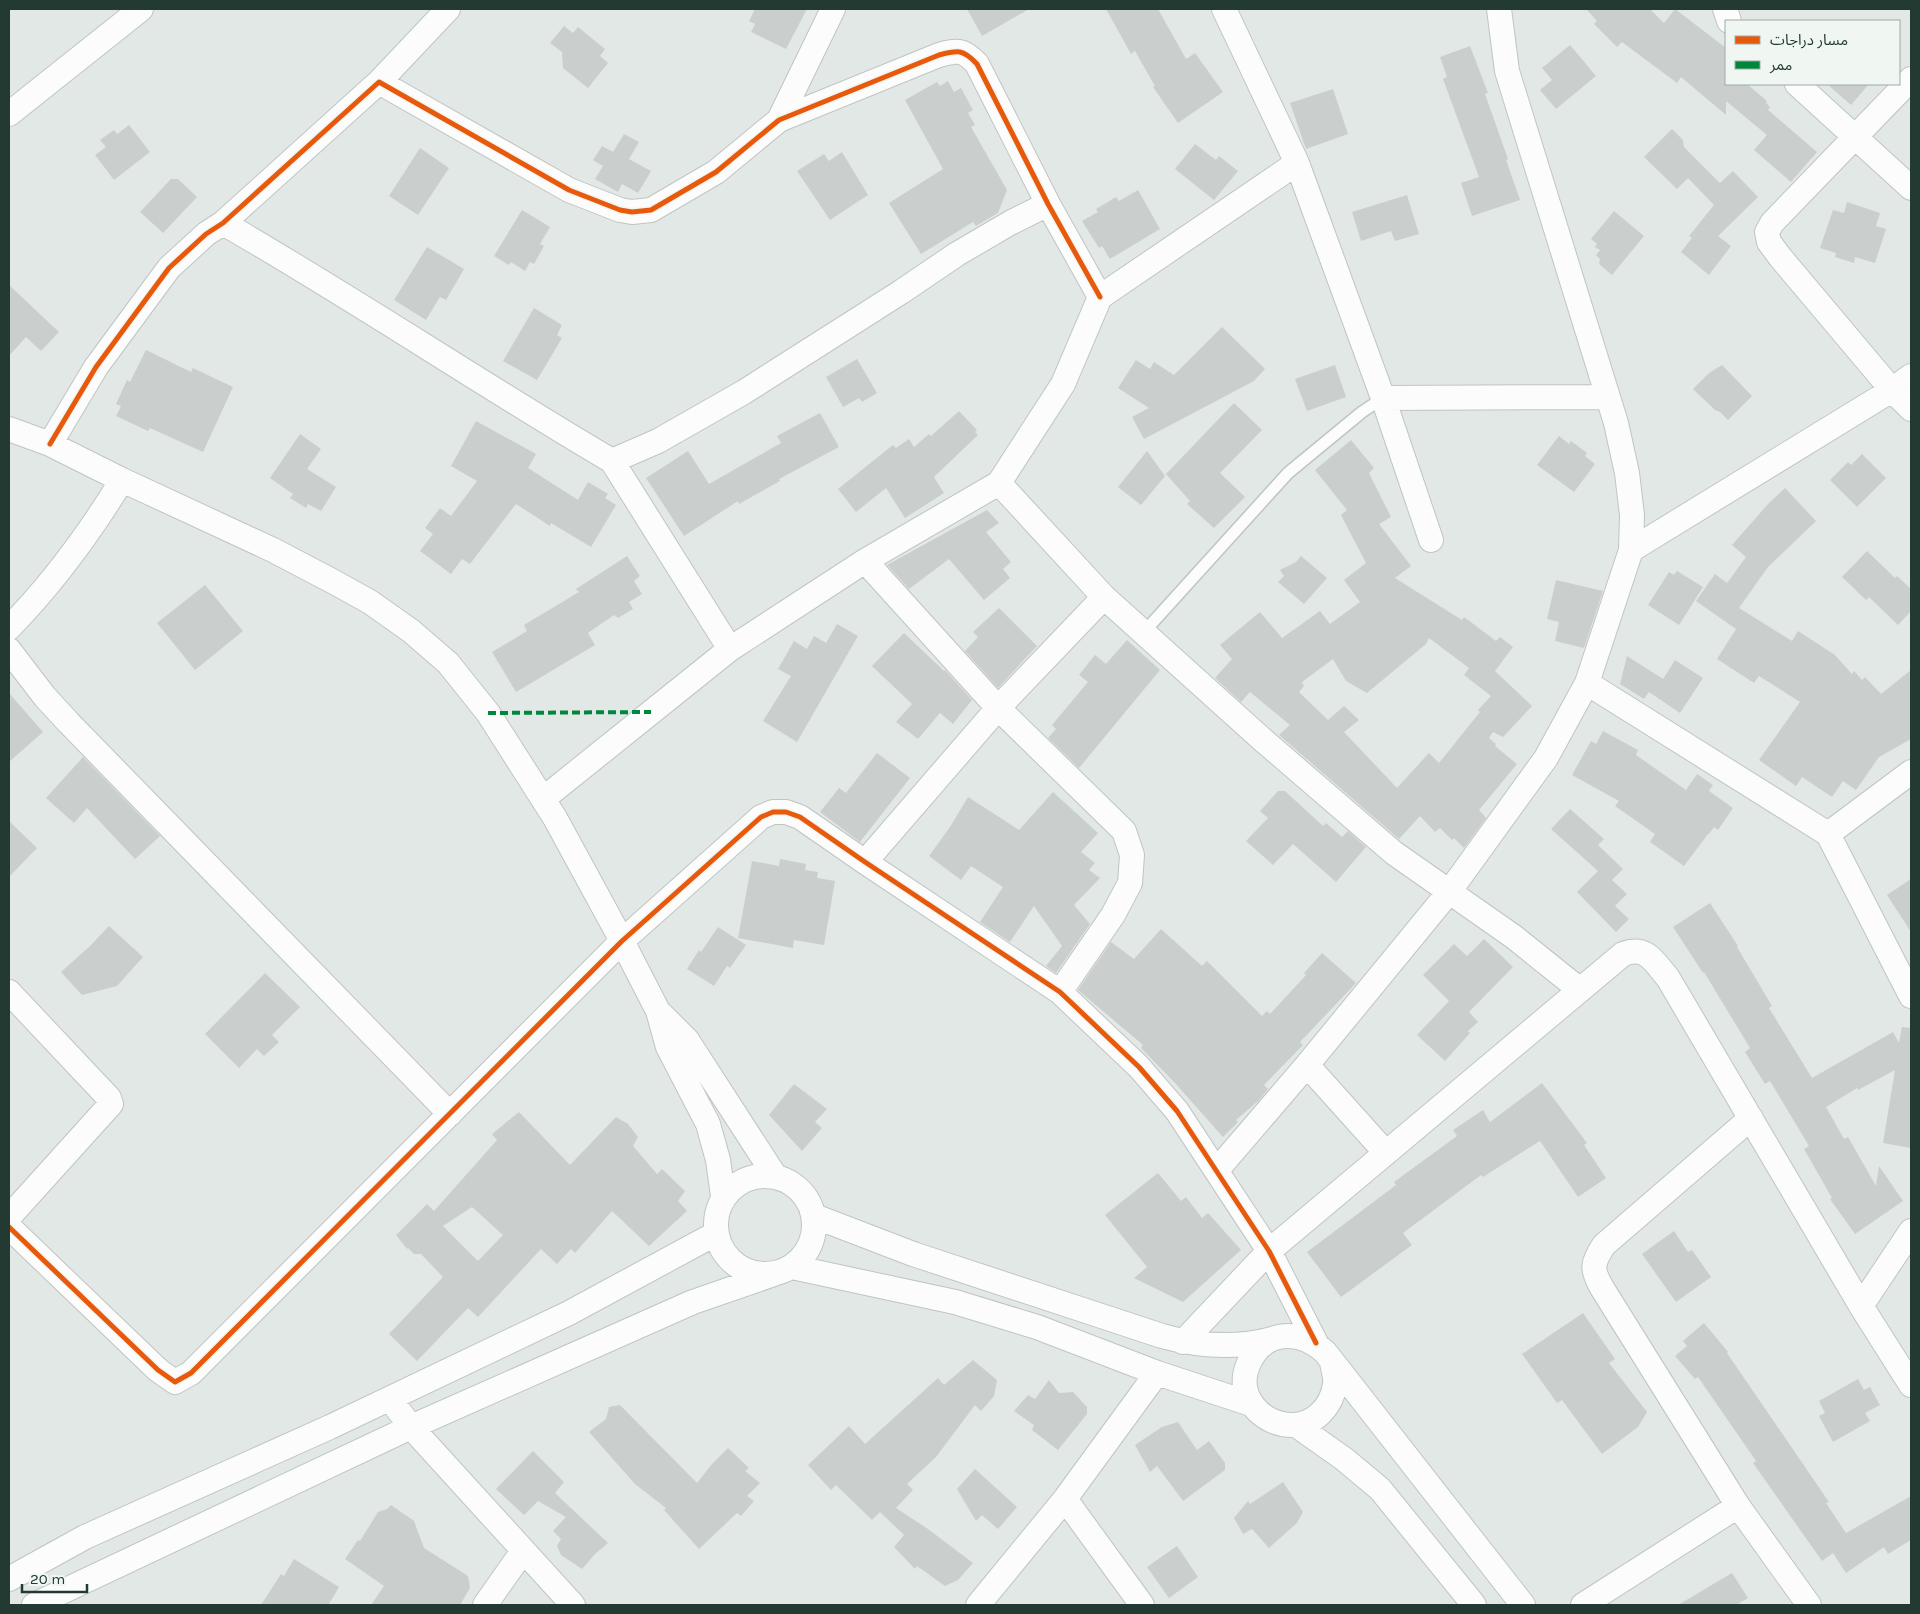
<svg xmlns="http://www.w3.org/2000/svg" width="1920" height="1614" font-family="Karla,'Noto Sans Arabic',sans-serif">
<rect width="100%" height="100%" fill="#e2e8e5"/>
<path fill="#cacfcd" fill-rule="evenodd" d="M 755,9 L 807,9 L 786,49 L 751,32 L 755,24 L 749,21 Z
M 967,9 L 1029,9 L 982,36 Z
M 1106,9 L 1158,9 L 1186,59 L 1195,53 L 1223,92 L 1178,123 L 1153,87 L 1155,86 L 1135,51 L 1131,54 Z
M 1586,9 L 1650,9 L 1664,23 L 1675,9 L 1726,48 L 1726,84 L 1747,84 L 1767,101 L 1766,103 L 1770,107 L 1768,110 L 1817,152 L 1791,182 L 1754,150 L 1767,135 L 1726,101 L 1726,115 L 1681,77 L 1677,83 L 1622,42 L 1617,47 L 1594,24 L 1597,21 Z
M 564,26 L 573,33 L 578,27 L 605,49 L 600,56 L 608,63 L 588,88 L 563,68 L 562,52 L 550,43 Z
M 1570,45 L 1596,76 L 1556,109 L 1540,90 L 1552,80 L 1542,68 Z
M 1470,46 L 1488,93 L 1485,94 L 1508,159 L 1506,160 L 1520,200 L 1472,216 L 1461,183 L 1479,177 L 1443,79 L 1447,77 L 1440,57 Z
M 948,81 L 954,92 L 961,88 L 973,110 L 968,113 L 975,125 L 971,127 L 1007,190 L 998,213 L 976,226 L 973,222 L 921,254 L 889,203 L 943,169 L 905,100 L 937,82 L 940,86 Z
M 1827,84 L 1869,84 L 1851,105 Z
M 1333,89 L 1348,134 L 1306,149 L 1290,103 Z
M 129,125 L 150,152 L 114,180 L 95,155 L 106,147 L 100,140 L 114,130 L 117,134 Z
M 1672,129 L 1683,140 L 1684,147 L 1720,183 L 1733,171 L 1758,197 L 1718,236 L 1731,246 L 1709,275 L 1681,252 L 1692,238 L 1689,236 L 1714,205 L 1688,178 L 1677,189 L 1644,157 Z
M 624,134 L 639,142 L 629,159 L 651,171 L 638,193 L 622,184 L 618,192 L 595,179 L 603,166 L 593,160 L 602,146 L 613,152 Z
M 1195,144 L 1216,160 L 1219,156 L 1238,171 L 1214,200 L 1175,169 Z
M 420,148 L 449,168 L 418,215 L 389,196 Z
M 842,152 L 868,195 L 830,220 L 797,171 L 824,154 L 829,161 Z
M 171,179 L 178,179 L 197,197 L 163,233 L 140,212 Z
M 1138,190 L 1160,229 L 1110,259 L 1102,246 L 1099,248 L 1082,221 L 1098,212 L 1096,209 L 1116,197 L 1119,201 Z
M 1407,195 L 1419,234 L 1395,241 L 1391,231 L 1361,241 L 1352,212 Z
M 1847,202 L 1880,213 L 1876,226 L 1886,229 L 1875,263 L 1855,257 L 1854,263 L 1835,257 L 1836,253 L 1820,248 L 1833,210 L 1844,213 Z
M 522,210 L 550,227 L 540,244 L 544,246 L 534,264 L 530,262 L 525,271 L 511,262 L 509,265 L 494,256 Z
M 1614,211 L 1644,236 L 1612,275 L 1599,264 L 1600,259 L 1596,255 L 1600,250 L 1595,247 L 1597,244 L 1591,239 Z
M 427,247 L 464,269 L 446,300 L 440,297 L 426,320 L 394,300 Z
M 9,285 L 59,332 L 41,351 L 26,337 L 9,356 Z
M 534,308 L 562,325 L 557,335 L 562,338 L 537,380 L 503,361 Z
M 1222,327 L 1265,369 L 1254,381 L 1144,439 L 1132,417 L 1149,408 L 1118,388 L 1136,360 L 1150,369 L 1154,362 L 1174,375 Z
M 146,350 L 191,372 L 193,368 L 233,387 L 203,452 L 150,428 L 148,431 L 116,416 L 121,406 L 116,404 L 127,380 L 130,382 Z
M 857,359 L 877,393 L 862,402 L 859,398 L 843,407 L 826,377 Z
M 1335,365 L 1346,397 L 1307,411 L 1295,379 Z
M 1722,365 L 1752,396 L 1728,420 L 1720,412 L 1715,410 L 1693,389 L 1709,373 Z
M 1234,403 L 1262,430 L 1220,473 L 1245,497 L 1214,528 L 1187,504 L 1190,501 L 1166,474 Z
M 959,411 L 977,430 L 975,432 L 978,435 L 934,477 L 944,493 L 905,518 L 886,488 L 856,512 L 838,489 L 893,445 L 896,448 L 909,439 L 914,447 L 929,434 L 931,436 Z
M 820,413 L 839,447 L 779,479 L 780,481 L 739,504 L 738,501 L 684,536 L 646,478 L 688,451 L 709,484 L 781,443 L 777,436 Z
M 476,421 L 536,454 L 528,468 L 578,500 L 588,482 L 608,494 L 605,498 L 616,505 L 591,547 L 551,523 L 550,526 L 516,504 L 470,564 L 462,559 L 451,574 L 420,551 L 433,534 L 425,528 L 440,508 L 451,516 L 477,481 L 451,466 Z
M 300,434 L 321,449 L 307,469 L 336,487 L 321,511 L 308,504 L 306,508 L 290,498 L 293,494 L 270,478 Z
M 1559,436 L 1569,444 L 1571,441 L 1587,453 L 1585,456 L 1595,464 L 1574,492 L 1537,465 Z
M 1351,440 L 1374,468 L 1369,473 L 1391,517 L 1379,524 L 1411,566 L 1395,578 L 1462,620 L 1464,617 L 1496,641 L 1500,637 L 1513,647 L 1495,671 L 1532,706 L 1503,737 L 1493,732 L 1489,738 L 1496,744 L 1495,746 L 1517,764 L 1479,810 L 1486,818 L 1464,848 L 1454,838 L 1452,840 L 1440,828 L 1435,832 L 1420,816 L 1399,839 L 1279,735 L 1290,725 L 1250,692 L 1241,702 L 1215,678 L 1232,659 L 1220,645 L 1260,612 L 1282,638 L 1320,611 L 1330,624 L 1360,602 L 1344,580 L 1366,563 L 1341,515 L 1347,510 L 1315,470 ZM 1429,638 L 1469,668 L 1464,675 L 1491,696 L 1478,710 L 1480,712 L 1439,763 L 1429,753 L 1397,788 L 1344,732 L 1359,720 L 1344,706 L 1328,720 L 1299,692 L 1304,686 L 1302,682 L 1333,659 L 1346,681 L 1367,693 L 1426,644 Z
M 1147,451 L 1165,476 L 1141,505 L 1118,487 Z
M 1862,454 L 1886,478 L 1857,507 L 1830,480 L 1848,462 L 1851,465 Z
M 1785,488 L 1816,521 L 1768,567 L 1739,608 L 1792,641 L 1798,631 L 1835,655 L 1852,674 L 1854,671 L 1862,680 L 1865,677 L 1881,694 L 1911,670 L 1911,739 L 1879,757 L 1856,790 L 1843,781 L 1832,797 L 1802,777 L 1796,786 L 1759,760 L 1800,702 L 1759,676 L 1754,683 L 1717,659 L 1736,629 L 1696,601 L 1715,574 L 1727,583 L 1746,557 L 1732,545 L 1768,504 Z
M 987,510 L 999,523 L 986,532 L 1011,562 L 1003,569 L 1010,578 L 984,600 L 949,559 L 909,589 L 887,565 Z
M 1867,551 L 1895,578 L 1897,576 L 1911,589 L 1911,611 L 1898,625 L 1869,597 L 1866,600 L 1842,577 Z
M 627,556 L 640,576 L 634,581 L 642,594 L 629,602 L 633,609 L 618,618 L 614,615 L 588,633 L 595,645 L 516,692 L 492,652 L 527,631 L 524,625 L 579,592 L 576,589 Z
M 1301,556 L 1327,578 L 1304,604 L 1278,582 L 1284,576 L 1280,570 L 1296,562 Z
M 1677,571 L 1703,587 L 1679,625 L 1648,605 L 1669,572 L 1674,575 Z
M 1556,580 L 1603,591 L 1584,648 L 1555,641 L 1559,622 L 1547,619 Z
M 205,585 L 243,631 L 195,670 L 157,623 Z
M 999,608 L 1037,646 L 998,688 L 965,651 L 978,637 L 973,632 Z
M 837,624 L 858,636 L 797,742 L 763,721 L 791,676 L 778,669 L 794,641 L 807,649 L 814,636 L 826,643 Z
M 904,633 L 944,671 L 945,670 L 972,700 L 953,724 L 940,713 L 918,739 L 896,722 L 912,704 L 872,666 Z
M 1127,640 L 1160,670 L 1079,768 L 1048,738 L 1056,729 L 1052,725 L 1088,682 L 1079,675 L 1095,655 L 1106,664 Z
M 1627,656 L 1663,679 L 1675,660 L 1703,678 L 1680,713 L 1649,692 L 1644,699 L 1620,684 Z
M 9,693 L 43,732 L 9,762 Z
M 1603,731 L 1638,750 L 1636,755 L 1686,790 L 1697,774 L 1713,785 L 1709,791 L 1733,808 L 1718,830 L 1714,827 L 1709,834 L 1708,834 L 1684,866 L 1650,842 L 1655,834 L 1615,806 L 1619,801 L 1572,775 L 1591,741 L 1596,744 Z
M 877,753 L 910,778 L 860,842 L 820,812 L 839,788 L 846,793 Z
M 83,757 L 160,836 L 135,859 L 87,808 L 74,823 L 46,798 Z
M 1278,791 L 1285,791 L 1323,826 L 1326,823 L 1342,837 L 1348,831 L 1366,847 L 1336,882 L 1293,844 L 1273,865 L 1246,841 L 1268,818 L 1260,811 Z
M 1053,792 L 1098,833 L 1081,852 L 1095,863 L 1089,870 L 1100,878 L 1074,905 L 1090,924 L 1056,973 L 1046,966 L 1062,946 L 1034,906 L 1010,942 L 980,922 L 1003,887 L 971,866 L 961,880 L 929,856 L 950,827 L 968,797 L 1019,830 Z
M 1570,809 L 1604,839 L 1598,845 L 1623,869 L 1612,880 L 1627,894 L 1615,906 L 1629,919 L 1616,932 L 1577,892 L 1598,871 L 1551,829 Z
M 9,821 L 37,848 L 9,877 Z
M 780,859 L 806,864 L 805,870 L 818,872 L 817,878 L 835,881 L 824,945 L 794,940 L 793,948 L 738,938 L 752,861 L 779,866 Z
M 1911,879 L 1911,932 L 1887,895 Z
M 1710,903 L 1738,946 L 1737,947 L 1772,1006 L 1769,1008 L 1812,1078 L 1893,1032 L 1899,1043 L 1902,1027 L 1911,1028 L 1911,1148 L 1883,1143 L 1895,1070 L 1858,1090 L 1857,1088 L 1826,1107 L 1844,1139 L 1848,1137 L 1876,1186 L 1879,1166 L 1903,1201 L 1855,1234 L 1830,1199 L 1832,1198 L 1804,1149 L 1809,1146 L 1770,1081 L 1765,1084 L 1745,1052 L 1750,1048 L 1704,972 L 1703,973 L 1673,927 Z
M 109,926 L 143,957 L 117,986 L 82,995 L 61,972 L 90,946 Z
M 718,927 L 746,945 L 730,968 L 727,966 L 714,986 L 687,969 L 699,950 L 701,952 Z
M 1161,929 L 1202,966 L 1207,961 L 1262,1016 L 1267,1011 L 1270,1014 L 1306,975 L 1304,973 L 1322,953 L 1356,983 L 1300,1042 L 1303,1045 L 1264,1085 L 1268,1089 L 1258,1101 L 1236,1120 L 1238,1122 L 1223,1137 L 1175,1083 L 1141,1048 L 1143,1045 L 1078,990 L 1111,942 L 1134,959 Z
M 1484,939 L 1513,967 L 1469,1012 L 1478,1022 L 1468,1031 L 1470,1033 L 1445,1061 L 1417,1035 L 1449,1001 L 1423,975 L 1454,944 L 1467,956 Z
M 265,973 L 300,1007 L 272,1035 L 279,1042 L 264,1056 L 257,1049 L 239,1068 L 205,1034 Z
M 1542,1083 L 1587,1143 L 1584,1145 L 1606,1178 L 1578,1197 L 1540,1141 L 1483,1177 L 1481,1175 L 1403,1233 L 1412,1245 L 1341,1297 L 1307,1252 L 1396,1185 L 1394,1182 L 1457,1136 L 1453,1130 L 1483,1110 L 1490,1122 Z
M 794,1084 L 827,1109 L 815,1122 L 822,1128 L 802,1151 L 769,1115 Z
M 519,1112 L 570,1165 L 616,1117 L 628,1124 L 638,1137 L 633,1146 L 657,1174 L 662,1169 L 685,1191 L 678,1201 L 687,1211 L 649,1246 L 612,1211 L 575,1253 L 571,1249 L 557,1264 L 541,1249 L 478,1317 L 468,1308 L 417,1361 L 389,1334 L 443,1277 L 421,1254 L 414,1254 L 408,1248 L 407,1249 L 396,1235 L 427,1204 L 434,1211 L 497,1140 L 492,1134 ZM 472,1207 L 503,1235 L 478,1261 L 443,1226 Z
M 1158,1173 L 1181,1201 L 1186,1197 L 1202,1218 L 1208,1213 L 1241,1250 L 1183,1302 L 1134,1278 L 1147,1267 L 1105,1215 Z
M 1674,1231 L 1688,1252 L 1692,1250 L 1711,1277 L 1676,1302 L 1642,1254 Z
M 1583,1313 L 1615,1359 L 1609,1363 L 1647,1412 L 1638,1427 L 1602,1454 L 1562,1400 L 1557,1403 L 1522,1354 Z
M 1704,1323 L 1728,1352 L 1727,1353 L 1829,1502 L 1826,1503 L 1846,1533 L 1911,1496 L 1911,1540 L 1888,1554 L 1884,1547 L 1846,1573 L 1833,1553 L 1822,1561 L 1753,1463 L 1756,1461 L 1698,1377 L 1695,1379 L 1675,1356 L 1687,1346 L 1683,1341 Z
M 973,1360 L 997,1380 L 994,1396 L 981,1411 L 975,1405 L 936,1457 L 907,1484 L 913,1490 L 896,1508 L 928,1529 L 973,1563 L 958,1580 L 945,1586 L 917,1566 L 915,1569 L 894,1547 L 904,1535 L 880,1512 L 872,1520 L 836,1485 L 831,1490 L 808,1465 L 849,1426 L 865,1444 L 938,1378 L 944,1385 Z
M 1858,1379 L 1864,1390 L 1870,1387 L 1880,1405 L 1865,1413 L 1870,1421 L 1833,1442 L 1819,1416 L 1825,1413 L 1819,1401 Z
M 1049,1380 L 1059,1393 L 1073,1392 L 1087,1407 L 1087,1414 L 1058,1450 L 1032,1430 L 1034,1425 L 1014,1411 L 1028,1395 L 1035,1399 Z
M 620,1405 L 697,1483 L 712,1464 L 728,1448 L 749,1468 L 745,1471 L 760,1483 L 747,1496 L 754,1501 L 741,1516 L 737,1513 L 699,1549 L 664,1510 L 666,1508 L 635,1484 L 589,1432 L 606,1419 L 609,1407 Z
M 1178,1422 L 1197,1450 L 1209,1441 L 1225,1463 L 1225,1470 L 1183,1501 L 1157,1466 L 1150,1472 L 1135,1445 L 1162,1427 Z
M 533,1451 L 564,1482 L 555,1493 L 608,1543 L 595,1554 L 582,1569 L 561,1555 L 557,1546 L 561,1539 L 553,1531 L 566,1517 L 538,1501 L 524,1515 L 496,1489 Z
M 975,1469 L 1017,1507 L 998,1529 L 982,1515 L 976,1521 L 957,1489 Z
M 1283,1482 L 1303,1512 L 1297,1523 L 1269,1548 L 1252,1529 L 1243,1534 L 1234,1518 L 1248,1501 L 1250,1504 Z
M 391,1505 L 414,1521 L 424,1548 L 468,1576 L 470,1588 L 460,1605 L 371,1605 L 384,1586 L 345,1559 L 358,1540 L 360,1541 L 378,1512 L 387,1509 Z
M 1177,1546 L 1198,1577 L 1169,1598 L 1147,1567 Z
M 294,1559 L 339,1587 L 329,1604 L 261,1605 L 281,1574 L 284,1576 Z
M 1732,1573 L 1748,1598 L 1736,1605 L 1678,1605 Z"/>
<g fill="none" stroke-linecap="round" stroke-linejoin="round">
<defs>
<path id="lane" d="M 1144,632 L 1288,473 L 1362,412 L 1383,398"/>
<path id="street" d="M 1224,9 L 1297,163 L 1383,398 L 1431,540
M 1725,9 L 1729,21
M 1911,79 L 1772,223 L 1767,232 L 1769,242 L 1780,257 L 1892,390 L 1911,409
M 379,82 L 448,9
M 1797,84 L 1911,188
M 9,114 L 141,9
M 779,120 L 833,9
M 223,223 C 355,299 481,384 612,461 L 658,441 L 744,392 L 901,292 L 957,254 L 1010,223 L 1048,204
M 1383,398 L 1607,397
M 9,429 L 50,444 L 122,480 L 273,550 L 334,582 L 370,602 L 411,631 L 448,663 L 488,713 L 555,818 L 622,941 L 658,1011 L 668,1047 L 708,1124 L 718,1160 L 723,1196
M 50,444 L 96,367 L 169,268 L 206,234 L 223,223 L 379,82 L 569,190 L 620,210 L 632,212 L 651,210 L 716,172 L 779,120 L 939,55 C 958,50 963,49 977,64 L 1048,204 L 1100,297
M 612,461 L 730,649
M 999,483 L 1104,597 L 1264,741 L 1394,853 L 1514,937 L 1580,990
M 1631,550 L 1892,390 L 1911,376
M 865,561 L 998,708 L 1124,831 L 1132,855 L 1130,883 L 1113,915 L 1060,992
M 9,628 C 53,583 89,534 122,480
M 9,650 L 45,697 L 69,723 L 450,1114
M 1587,683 L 1828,834 L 1911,996
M 543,799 L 730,649 L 865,561 L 999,483 L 1063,384 L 1100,297 L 1297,163
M 1828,834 L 1911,772
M 865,862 L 998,708 L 1104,597
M 9,992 L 109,1098 L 111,1104 L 9,1217
M 659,1012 L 687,1040 L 775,1176
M 1307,1065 L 1386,1153
M 1751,1118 L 1604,1245 C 1592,1263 1591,1269 1602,1288 L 1738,1506 L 1809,1605
M 1217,1170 L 1307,1065 L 1449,892 L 1546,758 L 1587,683 L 1631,550 L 1632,515 L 1627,473 L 1616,423 L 1507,71 L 1499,9
M716 1225a49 49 0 1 1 98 0a49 49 0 1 1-98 0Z
M 814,1216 L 913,1254 L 1162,1336 C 1198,1346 1235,1349 1272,1339
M 9,1227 L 158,1370 L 175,1382 L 191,1373 L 622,941 L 761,817 L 773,812 L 786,812 L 800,817 L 865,862 L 1060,992 L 1139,1067 L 1177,1111 L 1269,1251 L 1316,1343
M 792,1267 L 955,1302 L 1037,1327 L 1157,1373 L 1251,1404
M 1861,1306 L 1911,1231
M 1183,1342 L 1269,1251 L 1623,954 C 1647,945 1654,962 1668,978 L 1861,1306 L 1911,1385
M 1332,1362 C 1333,1369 1336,1378 1335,1384 C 1332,1406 1315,1425 1292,1425 C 1262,1425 1235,1396 1248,1365 C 1262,1330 1299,1328 1325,1352 L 1523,1605
M 390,1399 L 411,1427 L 573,1605
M 1296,1425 L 1344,1459 L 1380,1489 L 1474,1605
M 1065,1499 L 1142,1605
M 9,1579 L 85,1537 L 330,1427 L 569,1313 L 715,1234
M 34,1605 L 411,1427 L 693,1302 L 774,1274
M 485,1605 L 523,1551
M 978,1605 L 1065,1499 L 1157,1373
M 1583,1605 L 1738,1506"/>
</defs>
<use href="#lane" stroke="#bfc5c2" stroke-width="14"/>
<use href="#street" stroke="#bfc5c2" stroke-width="26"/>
<use href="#lane" stroke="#fbfcfb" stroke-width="11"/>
<use href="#street" stroke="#fbfcfb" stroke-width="24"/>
<path stroke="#00873e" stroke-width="4" stroke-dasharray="8 4" stroke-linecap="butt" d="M 488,713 L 651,712"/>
<defs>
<path id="cycleway" d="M 50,444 L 96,367 L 169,268 L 206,234 L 223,223 L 379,82 L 569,190 L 620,210 L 632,212 L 651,210 L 716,172 L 779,120 L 939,55 C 958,50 963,49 977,64 L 1048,204 L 1100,297
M 9,1227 L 158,1370 L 175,1382 L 191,1373 L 622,941 L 761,817 L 773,812 L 786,812 L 800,817 L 865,862 L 1060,992 L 1139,1067 L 1177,1111 L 1269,1251 L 1316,1343"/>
</defs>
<use href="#cycleway" stroke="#f0f7f3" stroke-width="8"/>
<use href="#cycleway" stroke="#e8590c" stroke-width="5"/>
</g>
<rect width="1920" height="1614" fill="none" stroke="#223a31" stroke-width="20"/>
<rect x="1725" y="20" width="175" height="65" fill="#f0f7f3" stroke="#9eaba5"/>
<rect x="1735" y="36" width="25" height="8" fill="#e8590c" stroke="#9eaba5"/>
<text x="1770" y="45" font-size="15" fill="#223a31">مسار دراجات</text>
<rect x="1735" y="61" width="25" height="8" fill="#00873e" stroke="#9eaba5"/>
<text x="1770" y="70" font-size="15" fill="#223a31">ممر</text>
<path d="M22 1584v8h65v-8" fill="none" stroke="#223a31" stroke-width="2.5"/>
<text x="30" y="1584" font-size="15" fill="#223a31" stroke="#f0f7f3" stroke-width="4" paint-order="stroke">20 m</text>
</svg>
